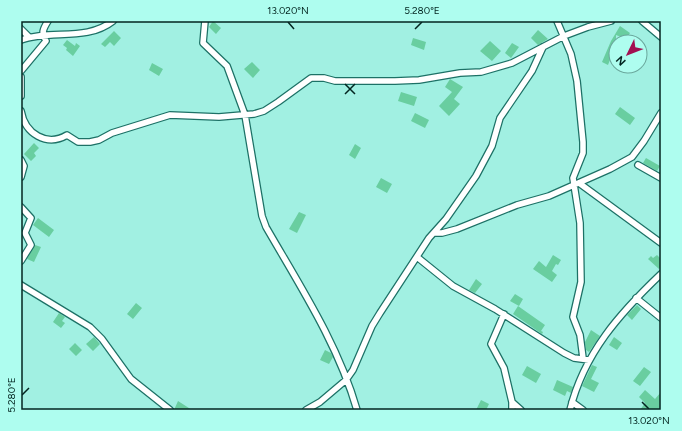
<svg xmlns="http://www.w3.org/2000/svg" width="682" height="431" font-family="Figtree,sans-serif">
<rect width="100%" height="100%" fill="#a1f0e2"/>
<path fill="#69cea0" d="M 213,21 L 221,28 L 216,34 L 209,27 Z
M 620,26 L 630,33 L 626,39 L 616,35 L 616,44 L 608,65 L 602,62 L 611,41 Z
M 538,30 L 548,39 L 538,45 L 531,38 Z
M 114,31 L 121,38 L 114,46 L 110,42 L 105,47 L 101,44 Z
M 413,38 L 426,42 L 424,50 L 411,45 Z
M 67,40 L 75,46 L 76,43 L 80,46 L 73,56 L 66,50 L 67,48 L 63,45 Z
M 490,41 L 501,51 L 492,61 L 480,51 Z
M 512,43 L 519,47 L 511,58 L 505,53 Z
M 252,62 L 260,70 L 253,78 L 244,69 Z
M 152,63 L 163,69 L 159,76 L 149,70 Z
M 450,79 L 463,87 L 454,99 L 460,104 L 449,116 L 439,106 L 452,92 L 445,87 Z
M 401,92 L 417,97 L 414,106 L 398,101 Z
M 620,107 L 635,118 L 630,125 L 615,114 Z
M 415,113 L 429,120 L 425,128 L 411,121 Z
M 34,143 L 39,148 L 34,153 L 36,156 L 31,161 L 24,154 Z
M 355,144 L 361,148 L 355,159 L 349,155 Z
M 646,158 L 660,166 L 657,171 L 643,163 Z
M 381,178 L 392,184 L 387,193 L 376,187 Z
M 299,212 L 306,215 L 297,233 L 289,229 Z
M 38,218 L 54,230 L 49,237 L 33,225 Z
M 35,245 L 41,247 L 34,262 L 27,259 Z
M 553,255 L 561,260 L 558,265 L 556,264 L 552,271 L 557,275 L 552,282 L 533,269 L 539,261 L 546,267 Z
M 657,255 L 661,259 L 661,267 L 659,269 L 648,259 L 651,256 L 653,258 Z
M 476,279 L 482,284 L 475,293 L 469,290 Z
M 515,294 L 523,299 L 519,306 L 510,301 Z
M 136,303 L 142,308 L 133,319 L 127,314 Z
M 637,305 L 641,309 L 632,320 L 627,315 Z
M 518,306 L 545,325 L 541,331 L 543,332 L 542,334 L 513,314 Z
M 59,313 L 65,317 L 62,321 L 65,323 L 61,328 L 53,322 Z
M 591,330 L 600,336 L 589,352 L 586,350 L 585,342 Z
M 94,337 L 100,344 L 93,351 L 86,344 Z
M 614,337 L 622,343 L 617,350 L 609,345 Z
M 75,343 L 82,350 L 76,356 L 69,349 Z
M 325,350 L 331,353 L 333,357 L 329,364 L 320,360 Z
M 592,365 L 597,367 L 591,379 L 599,383 L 594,392 L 582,386 Z
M 527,366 L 541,374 L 536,383 L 522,375 Z
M 644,367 L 651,372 L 640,386 L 633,381 Z
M 557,380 L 573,387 L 571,393 L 567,391 L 565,396 L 553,390 Z
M 645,390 L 655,399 L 661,392 L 661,410 L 640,410 L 645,403 L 639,397 Z
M 481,400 L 489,404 L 486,410 L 476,410 Z
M 178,401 L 192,410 L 174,410 Z"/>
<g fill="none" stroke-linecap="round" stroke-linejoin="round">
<defs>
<path id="minor" d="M 205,21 L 203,43 L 227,66 L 245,115 L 262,216 L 266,227 C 300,286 338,344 357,410
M 557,21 L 571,54 L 577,81 L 583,142 L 583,153 L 573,178 L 580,223 L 581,282 L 573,317 L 580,335 L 583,358
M 642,21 L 661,37
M 21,29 L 29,37
M 21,40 C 51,29 86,42 113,21
M 21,71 L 46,41 C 41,33 43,29 48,21
M 21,77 L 21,96
M 21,111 C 25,134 47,147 67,135 L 78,142 L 90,142 L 99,140 L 112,133 L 170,115 L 219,117 L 254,114 L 264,111 L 278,102 L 311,78 L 324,78 L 335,81 L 395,81 L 419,80 L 460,73 L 481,72 L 512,63 L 564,36 L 588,27 L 611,21
M 21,160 L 24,166 L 21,177
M 638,165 L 661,178
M 579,183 L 661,243
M 21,207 L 31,218 L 25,233 L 31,245 L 21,261
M 435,233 L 442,233 L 457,229 L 517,205 L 549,196 L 610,169 L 632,157 L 644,141 L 661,113
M 417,257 L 453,286 L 495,309 L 564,353 L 574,358 L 589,360
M 21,285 L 90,327 L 102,339 L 131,379 L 170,410
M 636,298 L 661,318
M 504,314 L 491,344 L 504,368 L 512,402 L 521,410
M 572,402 L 583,410
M 306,410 L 320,402 L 346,380 L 353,370 L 372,326 L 380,313 L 429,238 L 446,219 L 476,176 L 492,146 L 500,118 L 532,71 L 543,47
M 512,410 L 512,402
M 570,410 C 584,353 620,313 661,274"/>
</defs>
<use href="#minor" stroke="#1d7166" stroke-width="8"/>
<use href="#minor" stroke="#fff" stroke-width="5.5"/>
</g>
<path fill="none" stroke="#032520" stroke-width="1.5" d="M 288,22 L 294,29M 415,29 L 422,22M 345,84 L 355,94M 345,94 L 355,84M 22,395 L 29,388M 642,402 L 649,409"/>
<rect width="682" height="431" fill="none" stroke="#aefdef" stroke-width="44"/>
<g transform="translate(628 54) rotate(227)"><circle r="19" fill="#aefdef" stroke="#6aa79c"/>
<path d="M0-3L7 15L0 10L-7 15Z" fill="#a20f51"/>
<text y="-6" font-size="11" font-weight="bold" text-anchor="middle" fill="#032520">N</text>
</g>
<rect x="22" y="22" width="638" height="387" fill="none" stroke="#032520" stroke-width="1.5"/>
<g font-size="10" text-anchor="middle" fill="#032520">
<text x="288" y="14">13.020°N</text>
<text x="422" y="14">5.280°E</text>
<text transform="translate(11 395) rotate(-90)" y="4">5.280°E</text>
<text x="649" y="424">13.020°N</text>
</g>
</svg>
